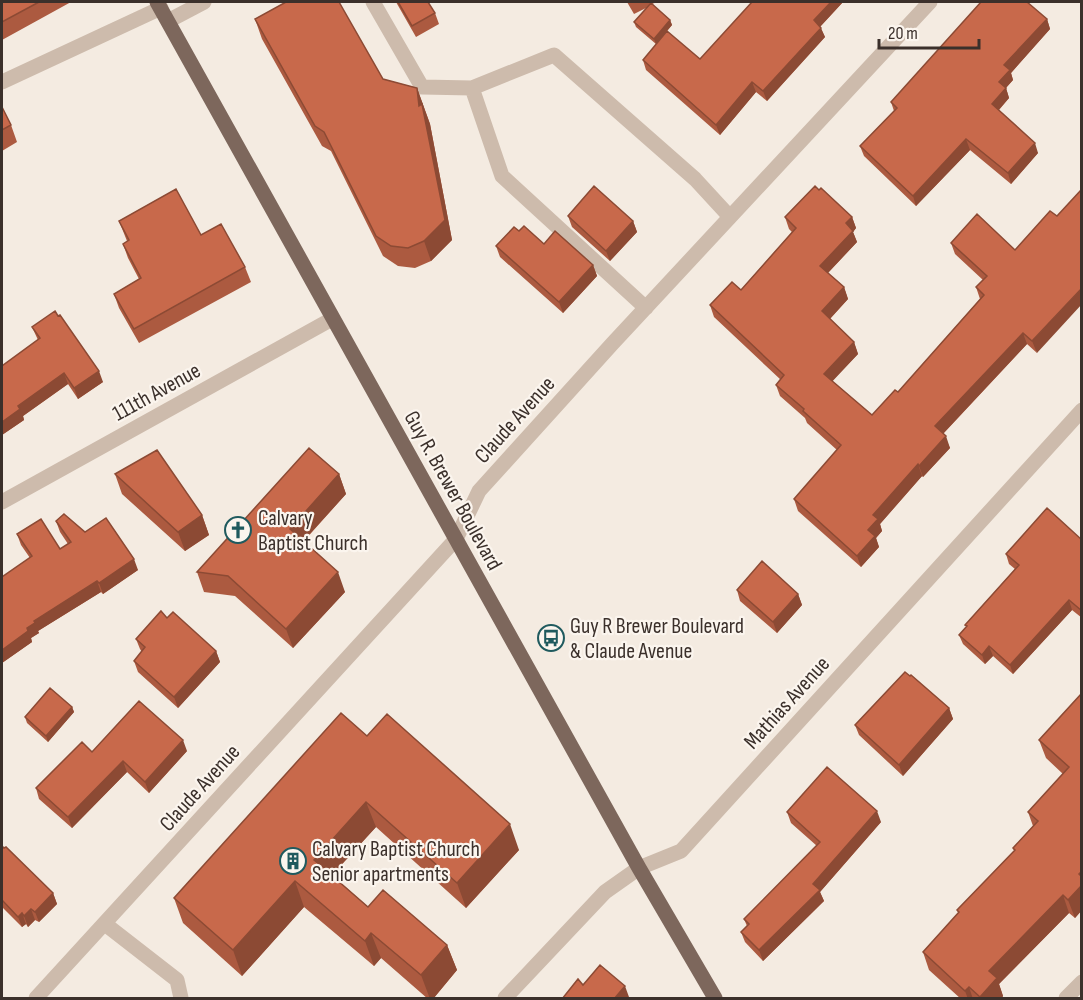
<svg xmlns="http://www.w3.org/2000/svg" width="1083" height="1000" font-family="'Sofia Sans Condensed',sans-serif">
<rect width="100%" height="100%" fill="#f4ebe1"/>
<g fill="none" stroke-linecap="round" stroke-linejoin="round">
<path stroke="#cdbbac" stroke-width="15" d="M 373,2 L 422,87 L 472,88 L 554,55 L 695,179 L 730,217
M 168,21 L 204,2
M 2,82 L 161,8
M 472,88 L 502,176 L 646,308
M 2,502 L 332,319
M 105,924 L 177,980 L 181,998
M 36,998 L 456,539 L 479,491 L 612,344 L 930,2
M 505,998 L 605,892 L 639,868 L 681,851 L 1082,410
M 1066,998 L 1082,982"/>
<path stroke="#7d675c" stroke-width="15" d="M 157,2 L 639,868 L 715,998"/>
</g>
<path fill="#ac5a40" d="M 2,2 L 71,2 L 2,40 Z
M 396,2 L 428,2 L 435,13 L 439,24 L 416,37 Z
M 627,2 L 657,2 L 652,4 L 670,20 L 672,25 L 656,44 L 636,27 L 634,22 L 648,7 L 634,14 Z
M 843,2 L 820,27 L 825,37 L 767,101 L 756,92 L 720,135 L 646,70 L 643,60 L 700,59 Z
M 255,19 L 383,79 L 417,88 L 430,124 L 452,240 L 431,261 L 415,268 L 398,266 L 383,256 L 331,151 L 322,146 L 262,39 Z
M 1047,19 L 1050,29 L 1011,73 L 1013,80 L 1006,88 L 1009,98 L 999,110 L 1038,153 L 1011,184 L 970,150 L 916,206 L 864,156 L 860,146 L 894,111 L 891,102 Z
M 2,107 L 11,125 L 17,142 L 2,151 Z
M 568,216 L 633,221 L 637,232 L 610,261 L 572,227 Z
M 785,217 L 852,217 L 856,228 L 853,232 L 857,242 L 828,273 L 844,287 L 848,299 L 830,319 L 854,342 L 858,354 L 832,381 L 872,415 L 898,392 L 980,299 L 976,287 L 983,280 L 955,254 L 951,243 L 1015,250 L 1037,353 L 1027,344 L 943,434 L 950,448 L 923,477 L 922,476 L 880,524 L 882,531 L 876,538 L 879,547 L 861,567 L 798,511 L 794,499 L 837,450 L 807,423 L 805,418 L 780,396 L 776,385 L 781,380 L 714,317 L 710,305 L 741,290 L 792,232 L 789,229 Z
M 119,221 L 201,235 L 245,267 L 251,282 L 139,343 L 119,308 L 114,294 L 139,279 L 128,258 L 123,244 L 127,241 Z
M 519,231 L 544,244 L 593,265 L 597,276 L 563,313 L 500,257 L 496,246 Z
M 32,327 L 103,382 L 78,399 L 68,384 L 23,416 L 24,420 L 2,435 L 2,366 L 38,340 Z
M 115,474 L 202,515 L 209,535 L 185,551 L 122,494 Z
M 339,474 L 346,494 L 304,541 L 345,592 L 293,648 L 235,596 L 204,592 L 197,572 Z
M 56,521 L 85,532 L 138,570 L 103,594 L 101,592 L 38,631 L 39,633 L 31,638 L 32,642 L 2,663 L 2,577 L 30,558 L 21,545 L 17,534 L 60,549 L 68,544 L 60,532 Z
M 1082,540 L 1082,618 L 1072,610 L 1013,674 L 993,656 L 985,664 L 963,644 L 959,635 L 966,627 L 965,625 L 1015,569 L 1009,564 L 1006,554 Z
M 737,590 L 798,594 L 802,605 L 777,633 L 740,601 Z
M 136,639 L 216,651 L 220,662 L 178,708 L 138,672 L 134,661 L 142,652 L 140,649 Z
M 1082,693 L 1082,910 L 1075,918 L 1069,913 L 999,984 L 1003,996 L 1001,999 L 961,999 L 929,970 L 923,952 L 958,913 L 957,910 L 1014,851 L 1013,848 L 1033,826 L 1028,812 L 1063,774 L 1046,758 L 1039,740 Z
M 72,707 L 74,712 L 48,742 L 27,723 L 25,717 Z
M 949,708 L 953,719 L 903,776 L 859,735 L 855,725 Z
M 367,736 L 519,850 L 466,908 L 376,827 L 332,875 L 368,907 L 447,945 L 457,970 L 433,999 L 428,999 L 381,958 L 374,966 L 304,907 L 242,976 L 183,923 L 174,898 Z
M 187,751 L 149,793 L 127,772 L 72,828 L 39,799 L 36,788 L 92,752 Z
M 787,812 L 881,822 L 820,892 L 824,901 L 763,961 L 745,942 L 741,932 L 747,926 L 744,919 L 817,846 L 791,823 Z
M 2,846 L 53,893 L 57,904 L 39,922 L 35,920 L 28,927 L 26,924 L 22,927 L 2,907 Z"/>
<path fill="#8c4a34" d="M 831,2 L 843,2 L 817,30 L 814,20 Z
M 1047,19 L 1050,29 L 1011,73 L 1013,80 L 1002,92 L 999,82 L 1004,65 Z
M 670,20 L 672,25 L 656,44 L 654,39 Z
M 821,28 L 825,37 L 767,101 L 763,91 Z
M 752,82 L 756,92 L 720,135 L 716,125 Z
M 417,88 L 430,124 L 452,240 L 431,261 L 424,241 L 419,106 Z
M 1006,88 L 1009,98 L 995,114 L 992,104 Z
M 966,139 L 970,150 L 916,206 L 913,196 Z
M 1035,143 L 1038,153 L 1011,184 L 1008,173 Z
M 852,217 L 856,228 L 853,232 L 857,242 L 824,277 L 820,266 L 846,223 Z
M 633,221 L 637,232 L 610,261 L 606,251 Z
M 593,265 L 597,276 L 563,313 L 559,302 Z
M 844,287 L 848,299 L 826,323 L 822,311 Z
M 1082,288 L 1082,304 L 1037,353 L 1032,341 Z
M 1023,333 L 1027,344 L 939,438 L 935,426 Z
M 854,342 L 858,354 L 828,386 L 824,374 Z
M 99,371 L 103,382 L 78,399 L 74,388 Z
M 64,373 L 68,384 L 23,416 L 24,420 L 2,435 L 2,422 L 18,406 Z
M 946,436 L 950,448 L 923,477 L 919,466 Z
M 918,464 L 922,476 L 880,524 L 882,531 L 876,538 L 879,547 L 861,567 L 857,556 L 873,515 Z
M 339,474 L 346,494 L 297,548 L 290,529 Z
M 202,515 L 209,535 L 185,551 L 178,532 Z
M 134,559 L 138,570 L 103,594 L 99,583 Z
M 338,572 L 345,592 L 293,648 L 286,629 Z
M 97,581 L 101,592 L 38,631 L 39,633 L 31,638 L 32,642 L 2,663 L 2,650 L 34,621 Z
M 798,594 L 802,605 L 777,633 L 773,622 Z
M 1069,600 L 1072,610 L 1013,674 L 1010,665 Z
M 989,646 L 993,656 L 985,664 L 982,655 Z
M 216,651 L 220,662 L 178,708 L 174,697 Z
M 72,707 L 74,712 L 48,742 L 46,736 Z
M 949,708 L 953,719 L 903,776 L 899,765 Z
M 183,740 L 187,751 L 149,793 L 145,782 Z
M 123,761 L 127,772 L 72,828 L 68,817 Z
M 366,802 L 376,827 L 323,885 L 314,860 Z
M 877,811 L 881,822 L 820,892 L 824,901 L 763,961 L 759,950 L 813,884 Z
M 510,824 L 519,850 L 466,908 L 457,883 Z
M 295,881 L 304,907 L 242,976 L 233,950 Z
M 1082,885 L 1082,910 L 1075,918 L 1068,900 Z
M 53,893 L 57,904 L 39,922 L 35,912 Z
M 1063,895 L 1069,913 L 999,984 L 1003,996 L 1001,999 L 980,999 L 980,997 L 989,971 Z
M 31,909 L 35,920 L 28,927 L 24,916 Z
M 22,913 L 26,924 L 22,927 L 18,917 Z
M 371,933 L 381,958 L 374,966 L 365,941 Z
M 447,945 L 457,970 L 433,999 L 430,999 L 421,975 Z
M 625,986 L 629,997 L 628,999 L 614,999 Z
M 969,987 L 973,999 L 968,999 L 965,991 Z"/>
<path fill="#c8694b" stroke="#8c4a34" stroke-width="1.5" d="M 2,2 L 39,2 L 2,22 Z
M 286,2 L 339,2 L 383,79 L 417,88 L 419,106 L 422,104 L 445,220 L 424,241 L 408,248 L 391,246 L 376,236 L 324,132 L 315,126 L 255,19 Z
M 398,2 L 428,2 L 435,13 L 412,26 Z
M 752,2 L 831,2 L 814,20 L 821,28 L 763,91 L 752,82 L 716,125 L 643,60 L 667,31 L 700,59 Z
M 981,2 L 1027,2 L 1047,19 L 1004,65 L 1010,70 L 999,82 L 1006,88 L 992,104 L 1035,143 L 1008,173 L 966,139 L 913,196 L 860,146 L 897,108 L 891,102 Z
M 651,3 L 670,20 L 654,39 L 634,22 Z
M 2,107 L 11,125 L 2,130 Z
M 594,186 L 633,221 L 606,251 L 568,216 Z
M 815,186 L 819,190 L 821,188 L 852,217 L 846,223 L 853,231 L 820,266 L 844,287 L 822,311 L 854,342 L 824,374 L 872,415 L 895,390 L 898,392 L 984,295 L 976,287 L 987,276 L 951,243 L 977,214 L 1015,250 L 1050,211 L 1057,216 L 1082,189 L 1082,288 L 1032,341 L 1023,333 L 935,426 L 946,436 L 919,466 L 918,464 L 873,515 L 878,519 L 868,530 L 875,536 L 857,556 L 794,499 L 841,445 L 803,411 L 804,409 L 776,385 L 784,375 L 710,305 L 732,282 L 741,290 L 796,228 L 785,217 Z
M 176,189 L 201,235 L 221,224 L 245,267 L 134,329 L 114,294 L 141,278 L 123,244 L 129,240 L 119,221 Z
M 524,226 L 544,244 L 555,231 L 593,265 L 559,302 L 496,246 L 514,227 L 519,231 Z
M 55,311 L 58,316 L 60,315 L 99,371 L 74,388 L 64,373 L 18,406 L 20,409 L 2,422 L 2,366 L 40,338 L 32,327 Z
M 309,448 L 339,474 L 290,529 L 338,572 L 286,629 L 228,576 L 197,572 Z
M 157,450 L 202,515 L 178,532 L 115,474 Z
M 1047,508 L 1082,540 L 1082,611 L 1069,600 L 1010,665 L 989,646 L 982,655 L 959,635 L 967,626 L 965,625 L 1019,565 L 1006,554 Z
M 64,514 L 85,532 L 106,518 L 134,559 L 99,583 L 97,581 L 34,621 L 35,623 L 27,628 L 28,631 L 2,650 L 2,577 L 32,556 L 17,534 L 41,519 L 60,549 L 71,542 L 56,521 Z
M 762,561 L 798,594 L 773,622 L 737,590 Z
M 161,611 L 167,618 L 173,612 L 216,651 L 174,697 L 134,661 L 145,647 L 136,639 Z
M 905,672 L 910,676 L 911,675 L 949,708 L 899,765 L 855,725 Z
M 50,688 L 72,707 L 46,736 L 25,717 Z
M 1082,693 L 1082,871 L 1079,874 L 1082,877 L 1082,885 L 1068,900 L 1063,895 L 989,971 L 997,978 L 980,997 L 969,987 L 965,991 L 923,952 L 959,912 L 957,910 L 1015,850 L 1013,848 L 1038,821 L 1028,812 L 1069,767 L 1039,740 Z
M 139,701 L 183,740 L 145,782 L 123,761 L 68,817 L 36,788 L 82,742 L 92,752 Z
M 341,713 L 367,736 L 387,714 L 510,824 L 457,883 L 366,802 L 314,860 L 368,907 L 383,890 L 447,945 L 421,975 L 371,933 L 365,941 L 295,881 L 233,950 L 174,898 Z
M 827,767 L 877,811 L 813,884 L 820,890 L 759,950 L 741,932 L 749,924 L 744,919 L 820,842 L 787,812 Z
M 2,846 L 4,848 L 6,847 L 53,893 L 35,912 L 31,909 L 24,916 L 22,913 L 18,917 L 2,900 Z
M 600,965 L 625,986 L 614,999 L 562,999 L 578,979 L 583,985 Z"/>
<defs>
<symbol id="church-ring" viewBox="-11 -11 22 22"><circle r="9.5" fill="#fbf5ee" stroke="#1f5a5e" stroke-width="1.5"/><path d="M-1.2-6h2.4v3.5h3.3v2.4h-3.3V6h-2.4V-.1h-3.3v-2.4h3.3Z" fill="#1f5a5e"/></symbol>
<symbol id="bus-ring" viewBox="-11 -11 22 22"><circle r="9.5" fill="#fbf5ee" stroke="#1f5a5e" stroke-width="1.5"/><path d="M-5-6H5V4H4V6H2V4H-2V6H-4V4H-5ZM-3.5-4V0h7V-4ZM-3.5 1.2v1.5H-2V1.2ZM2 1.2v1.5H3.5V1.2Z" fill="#1f5a5e"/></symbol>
<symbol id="building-ring" viewBox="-11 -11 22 22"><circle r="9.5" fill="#fbf5ee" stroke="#1f5a5e" stroke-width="1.5"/><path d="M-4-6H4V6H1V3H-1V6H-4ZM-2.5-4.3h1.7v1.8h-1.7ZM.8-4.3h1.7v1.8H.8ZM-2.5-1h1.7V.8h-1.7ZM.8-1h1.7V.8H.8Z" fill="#1f5a5e"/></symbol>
</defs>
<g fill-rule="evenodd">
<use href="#church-ring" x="223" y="515" width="30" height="30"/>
<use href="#bus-ring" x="536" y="623" width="30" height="30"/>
<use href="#building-ring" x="278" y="846" width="30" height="30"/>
</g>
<g text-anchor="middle" stroke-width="4.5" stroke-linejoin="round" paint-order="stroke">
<g font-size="22" fill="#3b302b" stroke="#fbf5ee">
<text transform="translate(156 391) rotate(-29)" y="8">111th Avenue</text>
<text transform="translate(514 419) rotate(-48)" y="8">Claude Avenue</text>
<text transform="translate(454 490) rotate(61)" y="8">Guy R. Brewer Boulevard</text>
<text transform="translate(786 702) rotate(-48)" y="8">Mathias Avenue</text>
<text transform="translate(199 787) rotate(-48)" y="8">Claude Avenue</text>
</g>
<g font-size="22" fill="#3b302b" stroke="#fbf5ee" text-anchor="start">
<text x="258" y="525">Calvary<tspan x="258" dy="25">Baptist Church</tspan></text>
<text x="570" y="633">Guy R Brewer Boulevard<tspan x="570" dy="25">&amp; Claude Avenue</tspan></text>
<text x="312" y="856">Calvary Baptist Church<tspan x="312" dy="25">Senior apartments</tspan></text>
</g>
</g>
<rect width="1083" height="1000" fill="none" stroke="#3b302b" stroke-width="6"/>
<path d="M879 39v9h100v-9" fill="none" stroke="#3b302b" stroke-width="3"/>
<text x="888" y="39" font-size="18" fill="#3b302b" stroke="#fbf5ee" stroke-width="4.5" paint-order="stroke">20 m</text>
</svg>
